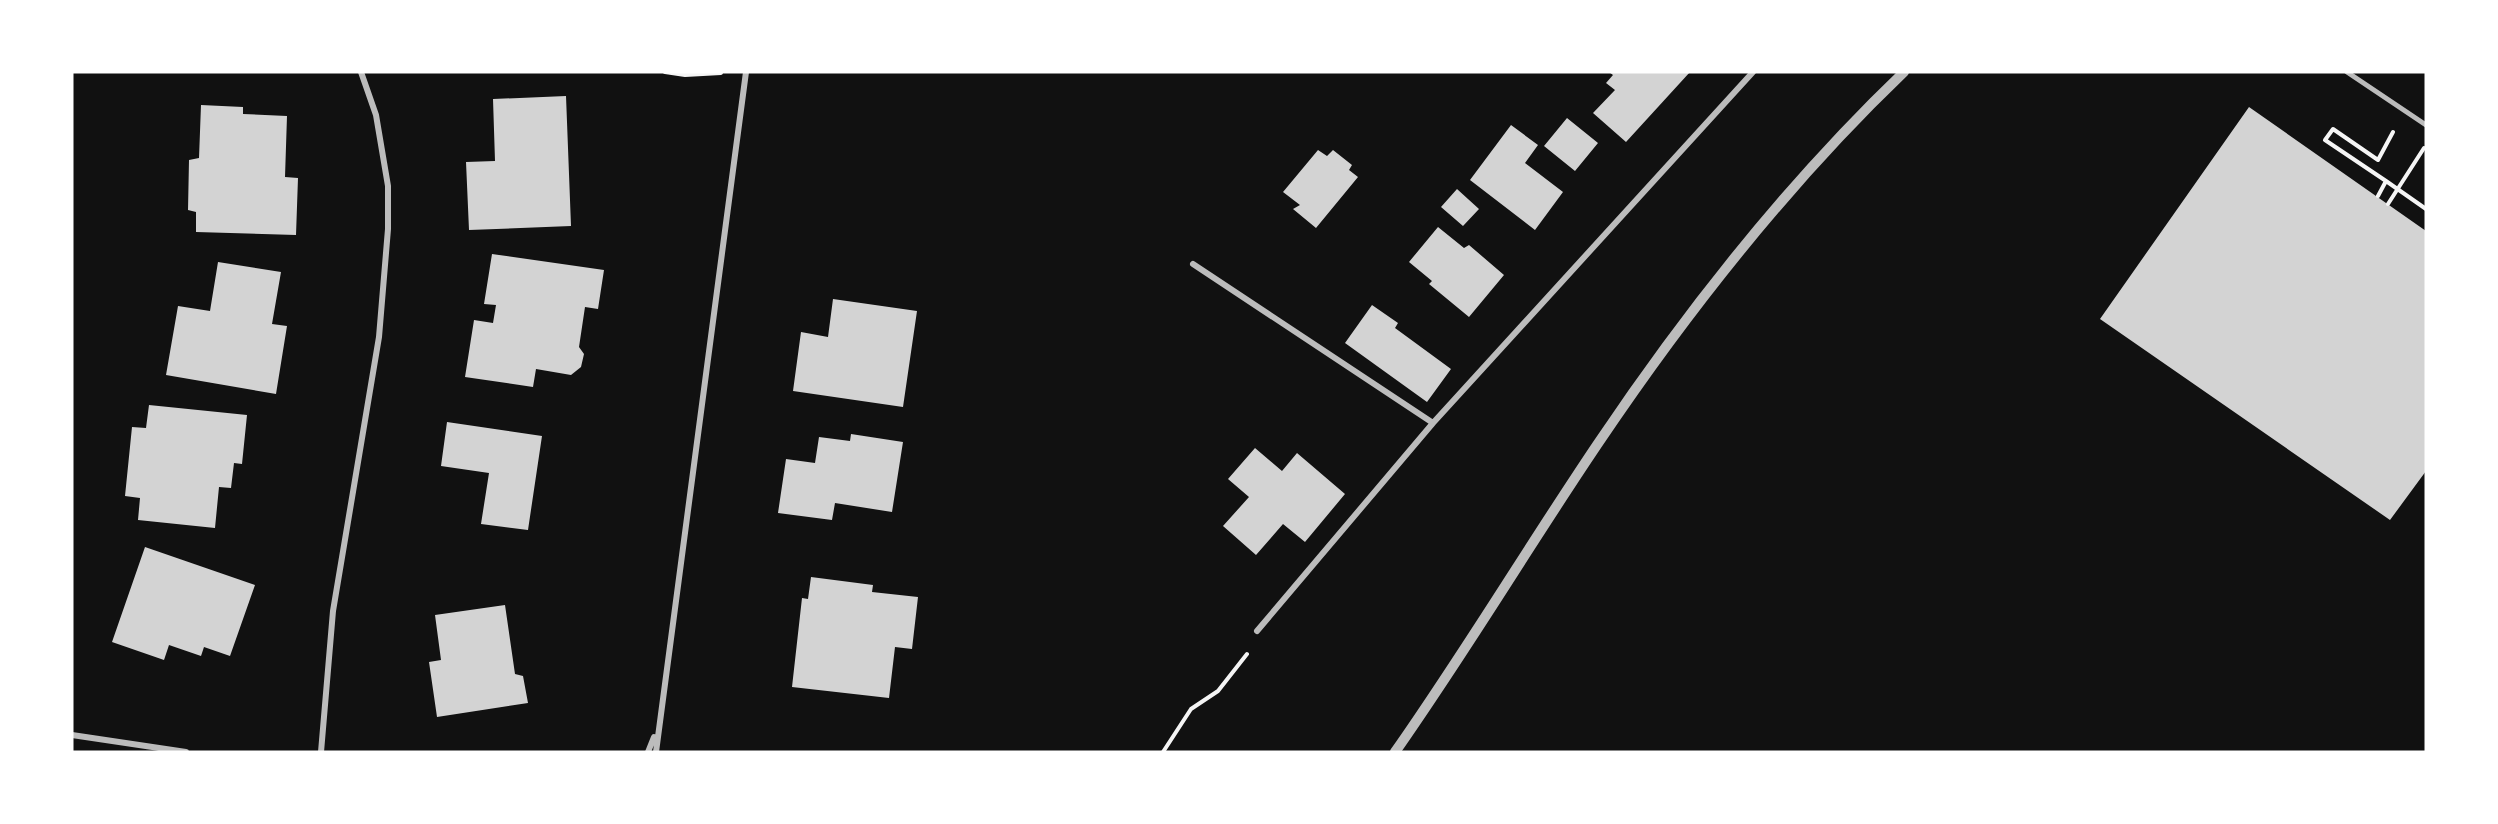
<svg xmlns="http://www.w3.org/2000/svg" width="2498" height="824" font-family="'Nunito Sans',sans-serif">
<rect width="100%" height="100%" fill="#111"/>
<path fill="#d3d3d3" d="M 1609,72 L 1690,72 L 1626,142 L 1593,113 L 1615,90 L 1606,83 L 1613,75 Z
M 566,96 L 571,226 L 469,230 L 466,162 L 495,161 L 493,99 Z
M 201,105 L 243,107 L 243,114 L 287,116 L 285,177 L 298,178 L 296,235 L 196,232 L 196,212 L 188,210 L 189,160 L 199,158 Z
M 2249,107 L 2426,231 L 2426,471 L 2390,520 L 2100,319 Z
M 1567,118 L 1598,143 L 1575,171 L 1544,146 Z
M 1511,125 L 1538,145 L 1525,163 L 1563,192 L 1535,230 L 1470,180 Z
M 1318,150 L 1327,156 L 1333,150 L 1352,165 L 1349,170 L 1358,177 L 1316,228 L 1293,209 L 1300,205 L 1283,192 Z
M 1457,189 L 1479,209 L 1463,226 L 1441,207 Z
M 1438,227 L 1464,248 L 1469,245 L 1504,275 L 1469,317 L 1429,284 L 1432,281 L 1409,262 Z
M 492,254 L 604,270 L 598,309 L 585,307 L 579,347 L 584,354 L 581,367 L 571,375 L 536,369 L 533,387 L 465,377 L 474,320 L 493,323 L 496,305 L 484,304 Z
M 218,262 L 281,272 L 272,324 L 287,326 L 276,394 L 166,375 L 178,306 L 210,311 Z
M 833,299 L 917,311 L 903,407 L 793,391 L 801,332 L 828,337 Z
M 1372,305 L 1398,323 L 1395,328 L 1451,369 L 1427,402 L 1345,343 Z
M 149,405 L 247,415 L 242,464 L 234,463 L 231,488 L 219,487 L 215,528 L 138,520 L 140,498 L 125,496 L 132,427 L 146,428 Z
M 447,422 L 542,436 L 528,530 L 481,524 L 489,473 L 441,466 Z
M 851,434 L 903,442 L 892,512 L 835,503 L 832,520 L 778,513 L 786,459 L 815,463 L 819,437 L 850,441 Z
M 1255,448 L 1282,471 L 1297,453 L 1345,494 L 1305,542 L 1283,524 L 1256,555 L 1223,526 L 1249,497 L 1228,479 Z
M 145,547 L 255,585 L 230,656 L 204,647 L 201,656 L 169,645 L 164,660 L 112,642 Z
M 811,577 L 873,585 L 872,592 L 918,597 L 912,649 L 895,647 L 889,698 L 792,687 L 802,598 L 808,599 Z
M 505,605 L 515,674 L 523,676 L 528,703 L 437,717 L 429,662 L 441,660 L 435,615 Z"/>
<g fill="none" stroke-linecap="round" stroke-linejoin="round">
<path stroke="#f5f5f5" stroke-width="4" d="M 665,72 L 685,75 L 721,73
M 2386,181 L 2426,209
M 2378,196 L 2386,181 L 2325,140 L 2333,129 L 2378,160 L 2393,132
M 2388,204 L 2424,148
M 1163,752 L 1191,709 L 1218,691 L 1247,654"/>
<path stroke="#bcbcbc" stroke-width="5" d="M 2347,72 L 2426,125"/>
<path stroke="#bcbcbc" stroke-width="6" d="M 1193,264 L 1433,423
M 1257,631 L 1433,423 L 1753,72
M 72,735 L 186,752
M 321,752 L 333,611 L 379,337 L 388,229 L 388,186 L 376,115 L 361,72
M 648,752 L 654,737
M 656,752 L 746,72"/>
<path stroke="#bcbcbc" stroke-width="10" d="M 1395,752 C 1466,651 1530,544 1599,442 C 1688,310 1789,182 1904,72"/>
</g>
<rect width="2498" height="824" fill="none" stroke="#ffffff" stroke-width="147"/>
</svg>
